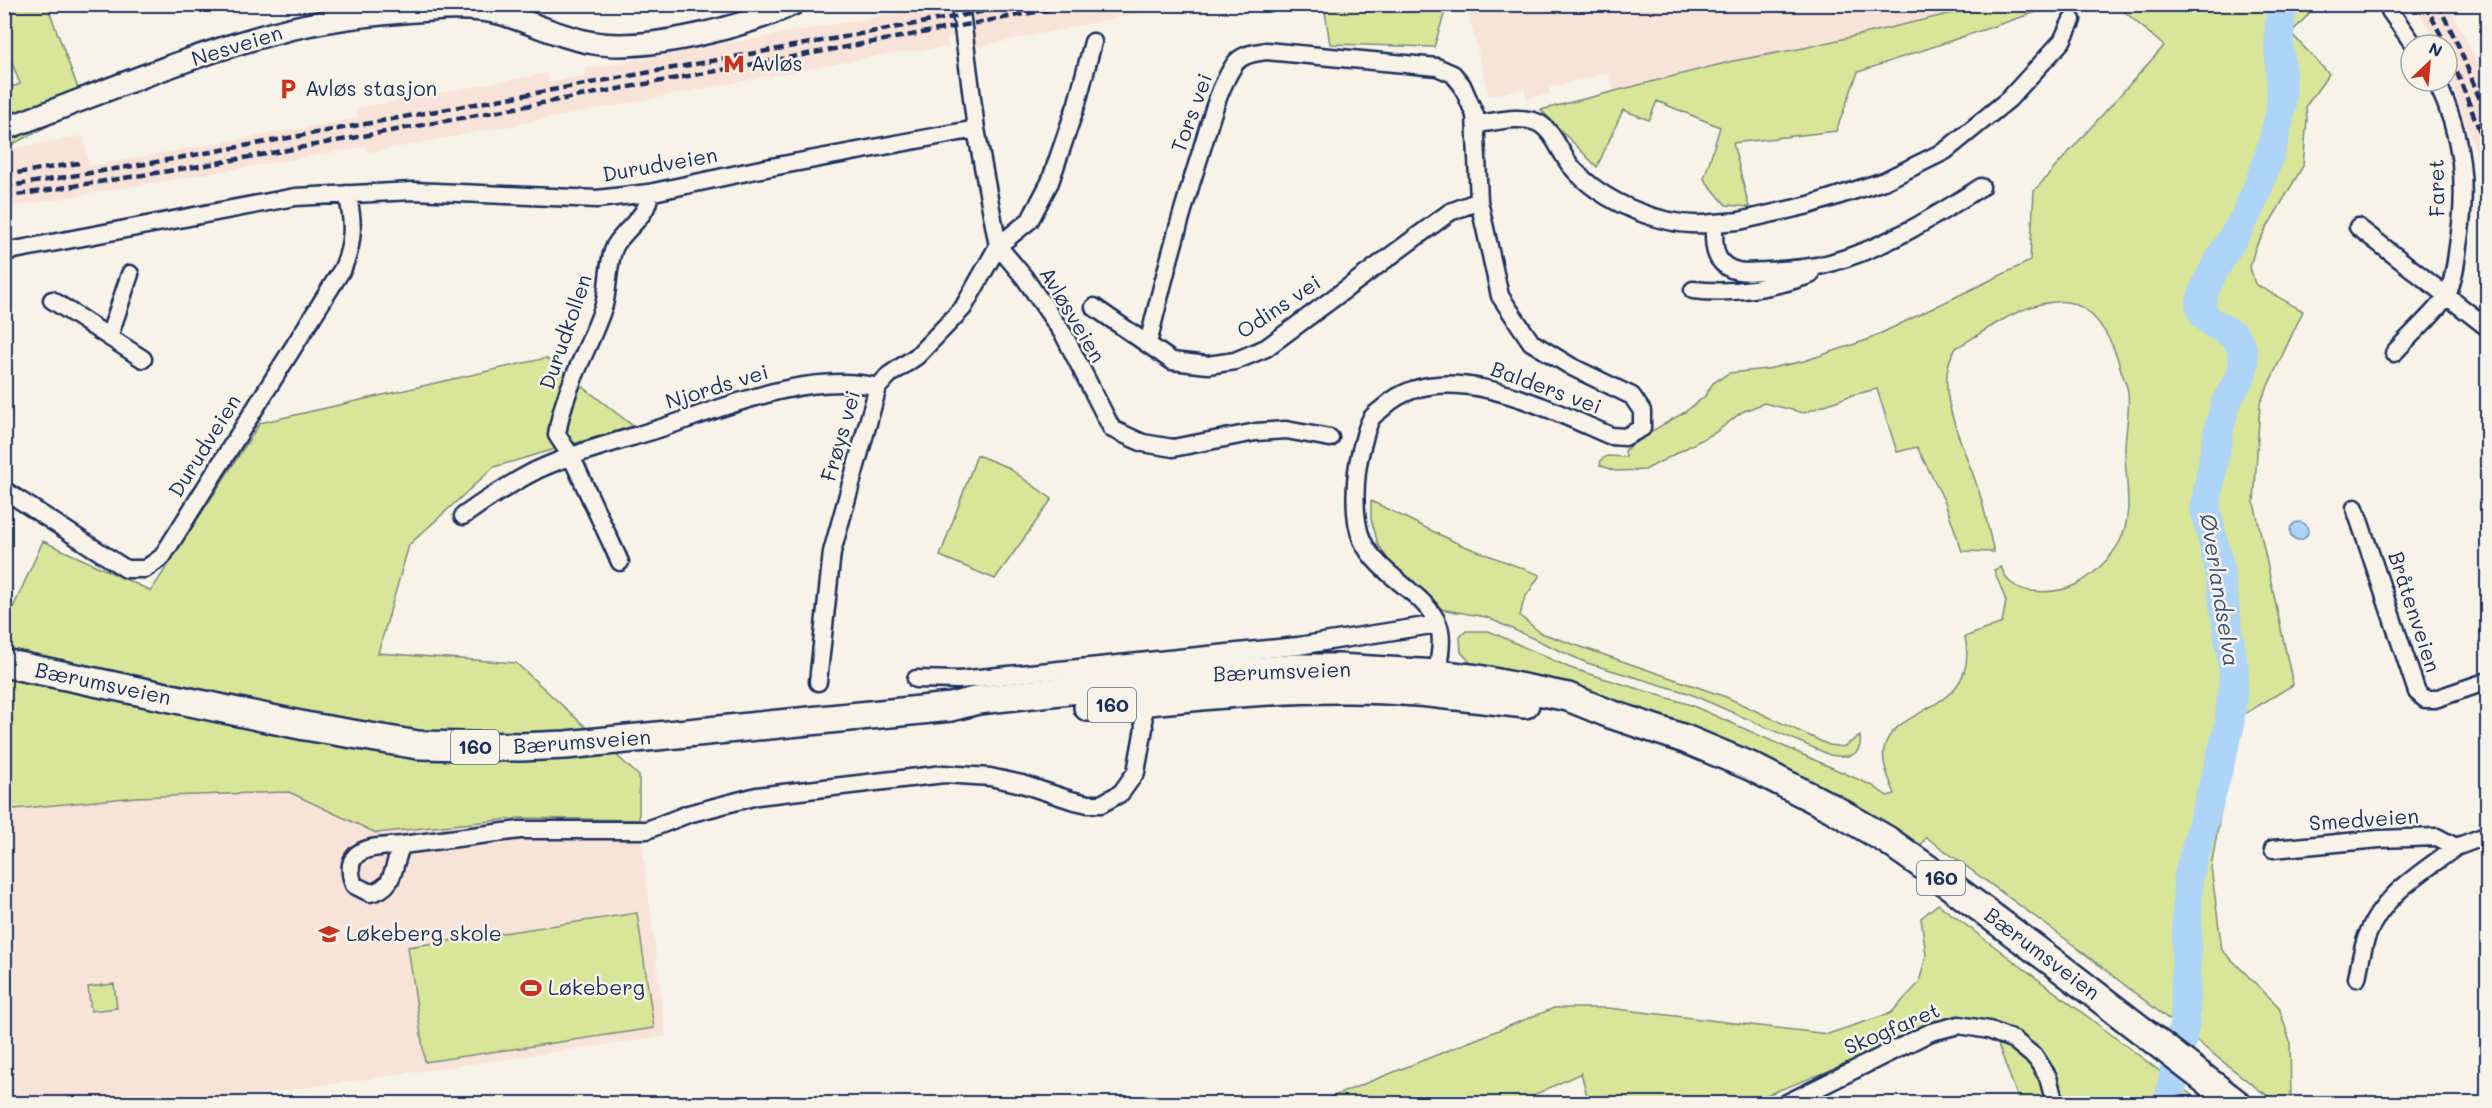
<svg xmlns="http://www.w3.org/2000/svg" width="2492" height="1108" font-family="Mali,sans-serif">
<rect width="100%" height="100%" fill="#f7f3e8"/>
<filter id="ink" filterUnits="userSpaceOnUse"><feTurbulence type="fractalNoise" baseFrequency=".0167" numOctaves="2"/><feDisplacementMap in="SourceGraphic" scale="12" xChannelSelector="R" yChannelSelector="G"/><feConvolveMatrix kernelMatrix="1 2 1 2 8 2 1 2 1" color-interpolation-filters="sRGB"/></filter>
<g filter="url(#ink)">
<path fill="#f8e3d8" d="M 982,4 L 1178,5 L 973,48 L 970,34 L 947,38 L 948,47 L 882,55 L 377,151 L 367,152 L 365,147 L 5,208 L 5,150 L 83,136 L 89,166 L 358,118 L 357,108 L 547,73 L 550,82 L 586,75 L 586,69 L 942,5 L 943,12 Z
M 1481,4 L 1991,5 L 1804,48 L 1732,61 L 1614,92 L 1608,73 L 1549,88 L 1550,93 L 1527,99 L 1524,88 L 1489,96 L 1468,12 L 1482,9 Z
M 2415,5 L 2449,5 L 2478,64 L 2487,92 L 2487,184 L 2447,69 L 2447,45 L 2437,45 Z
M 289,792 L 376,833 L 520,818 L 639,820 L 666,1036 L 199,1103 L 10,1103 L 4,1072 L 4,810 L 136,797 Z"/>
<path fill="#d9e699" stroke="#7a8a7c" stroke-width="1.5" d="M 1991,4 L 2057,5 L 1858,72 L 1836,131 L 1733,143 L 1749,207 L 1726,205 L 1704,179 L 1720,127 L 1657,101 L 1649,120 L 1623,110 L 1597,167 L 1541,110 L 1733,61 L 1804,48 Z
M 20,5 L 47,5 L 85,107 L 5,148 L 4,90 L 20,84 L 5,44 L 5,15 Z
M 1418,5 L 1420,7 L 1447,5 L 1434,47 L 1330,44 L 1324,5 Z
M 2117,5 L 2312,5 L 2308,15 L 2291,33 L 2329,74 L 2306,106 L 2307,119 L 2303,166 L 2255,248 L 2250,267 L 2255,284 L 2303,311 L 2260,403 L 2254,502 L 2293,685 L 2241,716 L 2224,792 L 2211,867 L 2222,950 L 2279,1007 L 2290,1042 L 2291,1103 L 2282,1103 L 2262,1092 L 2067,940 L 1926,837 L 1919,848 L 1705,733 L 1629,707 L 1476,669 L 1461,652 L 1460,637 L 1466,631 L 1489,631 L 1570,668 L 1691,705 L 1873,786 L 1887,796 L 1895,794 C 1890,781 1881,763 1884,749 C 1891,705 1981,714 1965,637 L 2002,623 L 2006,601 L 1994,570 L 2001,567 C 2003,571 2006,579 2010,582 C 2025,596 2058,593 2075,585 C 2092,577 2112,557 2120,541 C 2135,511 2124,478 2125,446 C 2126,428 2130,410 2128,392 C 2127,385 2123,377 2121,370 C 2113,340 2092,297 2054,302 C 2018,305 1986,331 1956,348 C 1928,387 1970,457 1981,498 C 1986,515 1989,534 1994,552 L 1962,551 L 1945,502 L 1917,447 L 1897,452 L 1877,389 L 1852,395 L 1804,413 L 1764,403 L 1742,412 L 1716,432 L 1645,470 L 1615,471 L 1600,465 L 1601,460 L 1607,456 L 1626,457 L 1625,451 L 1633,442 L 1685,412 L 1705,396 L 1713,383 L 1729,373 L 1767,369 L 1804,361 L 1867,340 L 2030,261 L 2034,191 L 2164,46 Z
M 546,358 L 633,426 L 494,467 L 409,545 L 378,653 L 516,663 L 639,776 L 639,820 L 520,818 L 376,833 L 289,792 L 136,797 L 5,810 L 4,628 L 43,541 L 151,591 L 260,423 Z
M 977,455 L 1007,467 L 1052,499 L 995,579 L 940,556 Z
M 1371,501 L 1459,544 L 1540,575 L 1524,599 L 1520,616 L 1541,633 L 1726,697 L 1829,745 L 1843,747 L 1860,736 C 1863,758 1846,758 1830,755 L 1688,693 L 1587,663 L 1486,617 L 1440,609 L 1390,563 L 1378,544 L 1371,519 Z
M 1938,904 L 2202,1103 L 2020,1103 L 1994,1034 L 1955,1022 L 1746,1103 L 1589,1103 L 1581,1073 L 1517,1103 L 1314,1104 L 1554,1008 L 1608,1008 L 1828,1034 L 1891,1013 L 1919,983 L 1926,955 L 1921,918 Z
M 637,913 L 654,1028 L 425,1062 L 408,947 Z
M 114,984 L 117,1008 L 91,1011 L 88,987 Z"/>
<path fill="#aed4f8" stroke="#7392ba" stroke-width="1.5" d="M2290 531a9 9 0 1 1 18 0a9 9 0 1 1-18 0Z"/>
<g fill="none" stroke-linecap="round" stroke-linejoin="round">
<path stroke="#aed4f8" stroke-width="30" d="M 2168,1104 L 2185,1022 L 2188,878 L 2229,728 L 2234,672 L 2218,563 L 2205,508 L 2220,424 L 2227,400 L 2241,376 L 2244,363 L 2242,349 L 2236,337 L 2210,321 L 2204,315 L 2200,305 C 2208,271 2233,242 2248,211 C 2261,182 2272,150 2279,119 C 2287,80 2272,42 2284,4"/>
<defs>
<path id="minor" d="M 960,4 L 976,129 L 998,246 L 1024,277 L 1064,335 L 1112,429 L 1143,443 L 1173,448 L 1256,432 L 1286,430 L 1330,438
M 2390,11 L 2414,45
M 1477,124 C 1496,122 1518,115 1536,122 C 1552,128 1560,152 1570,165 C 1600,202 1666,230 1714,223
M 1981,187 C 1934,217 1885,248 1830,263 C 1809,269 1786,270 1766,271 C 1749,272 1730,275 1719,259 C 1713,250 1714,234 1714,223 L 1739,221 L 1809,205 L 1884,181 L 1945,151 L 2009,99 L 2062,41 L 2072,20
M 2358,227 L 2488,328
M 4,252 L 295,197 L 413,191 L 597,199 L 649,193 L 756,170 L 976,129
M 1693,290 C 1734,295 1772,288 1810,275 L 1811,272
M 52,300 L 143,359
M 1094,307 L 1172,361 L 1208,365 L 1235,361 L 1266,348 L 1450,212 L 1479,201
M 109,337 L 130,274
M 1148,344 C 1163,280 1180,217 1200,155 C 1209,126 1217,91 1234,65 C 1241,54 1254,53 1266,51 L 1437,67 L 1453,74 L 1462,85 L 1475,115 L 1479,201 L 1500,296 L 1531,342 L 1572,367 L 1632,396 L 1642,411 L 1642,428 L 1625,437 L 1611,436 C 1550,410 1443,353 1384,407 C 1380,411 1374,414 1371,419 C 1366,428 1364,440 1361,450 C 1355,473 1352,517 1362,540 C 1378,576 1425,592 1438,624 C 1445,641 1437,666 1436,683
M 2394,353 C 2406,339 2440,308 2447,295 C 2454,280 2456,262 2458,246 C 2468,187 2463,135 2436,81
M 4,490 L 126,569 L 145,569 L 162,557 L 343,268 C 354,242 354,221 347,194
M 2355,508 L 2417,692 L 2425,699 L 2435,699 L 2488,681
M 463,516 C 487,499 511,483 537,470 C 576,452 617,442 658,429 C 726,407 807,371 878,387
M 620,562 L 571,456 L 557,435 C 563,389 590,348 604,305 C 609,286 607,263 615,246 C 625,228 650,215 649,193
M 916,679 L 959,680 L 1298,646 L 1438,624
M 818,682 L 832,552 L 878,387 L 889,375 L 917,356 L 963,308 L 998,246 L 1030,220 L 1050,182 L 1077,103 L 1093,42
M 402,845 L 520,830 L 647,830 L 688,814 L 757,796 L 944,774 L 990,777 L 1022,784 L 1071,800 L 1088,804 L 1101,804 L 1121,793 L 1136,772 L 1144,728 L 1141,693
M 402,845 C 392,864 397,888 370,893 L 354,885 C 340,846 374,847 402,845 Z
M 2273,849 L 2379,839 L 2437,837 L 2456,847 L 2488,835
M 2357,978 C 2360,964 2362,949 2367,936 C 2382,895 2423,872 2456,847
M 1785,1104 L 1931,1032 L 1959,1025 L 1989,1030 L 2014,1040 L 2036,1058 L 2048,1077 L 2055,1104"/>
<path id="tertiary" d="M 4,129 C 94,96 182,58 274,33 C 324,19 379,13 431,10 C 453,8 477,8 499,13 C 531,22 561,38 594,43 C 647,52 744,27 793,4"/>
<path id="primary" d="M 4,663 L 305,726 L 418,745 L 520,747 L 566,745 L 951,707 L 978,700 L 1188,677 L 1298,668 L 1338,668 L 1437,674 L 1478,679 L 1568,697 L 1610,714 L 1685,739 L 1750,766 L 1832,808 L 1887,840 L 1928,869 L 2058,966 L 2237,1104
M 1088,707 C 1172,699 1255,689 1339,689 C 1401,688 1463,697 1525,704"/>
</defs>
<use href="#minor" stroke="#1b2f5e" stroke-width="21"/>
<use href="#tertiary" stroke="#1b2f5e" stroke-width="26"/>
<use href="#primary" stroke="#1b2f5e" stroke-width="32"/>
<use href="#minor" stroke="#f7f3e8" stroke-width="16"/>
<use href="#tertiary" stroke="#f7f3e8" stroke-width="21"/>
<use href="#primary" stroke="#f7f3e8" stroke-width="27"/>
<path stroke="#1b2f5e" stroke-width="4.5" stroke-dasharray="9 4.5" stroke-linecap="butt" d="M 2425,4 L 2446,45
M 2438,4 L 2459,47 L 2488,120
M 2447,47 L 2488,152
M 4,175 L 79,163
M 4,187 L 145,164 L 1025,4
M 4,197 L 206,165 L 1079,4"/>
</g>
</g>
<defs>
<symbol id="metro-bare" viewBox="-9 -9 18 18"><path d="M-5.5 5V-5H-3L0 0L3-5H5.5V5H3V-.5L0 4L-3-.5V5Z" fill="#c8321e" stroke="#f7f3e8" stroke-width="2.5" paint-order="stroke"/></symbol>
<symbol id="parking-bare" viewBox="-9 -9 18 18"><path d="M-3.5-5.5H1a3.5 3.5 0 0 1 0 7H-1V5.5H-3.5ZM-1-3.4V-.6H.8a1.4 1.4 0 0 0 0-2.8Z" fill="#c8321e" stroke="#f7f3e8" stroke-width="2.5" paint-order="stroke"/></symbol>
<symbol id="school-bare" viewBox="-9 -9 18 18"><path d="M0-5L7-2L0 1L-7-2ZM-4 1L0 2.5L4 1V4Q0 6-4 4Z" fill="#c8321e" stroke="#f7f3e8" stroke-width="2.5" paint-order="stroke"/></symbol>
<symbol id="stadium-bare" viewBox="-9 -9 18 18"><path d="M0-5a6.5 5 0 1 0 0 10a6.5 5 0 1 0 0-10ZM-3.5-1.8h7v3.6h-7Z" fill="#c8321e" stroke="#f7f3e8" stroke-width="2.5" paint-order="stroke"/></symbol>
</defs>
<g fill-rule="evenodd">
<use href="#metro-bare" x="719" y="49" width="30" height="30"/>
<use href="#parking-bare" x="273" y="74" width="30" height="30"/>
<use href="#school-bare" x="314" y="919" width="30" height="30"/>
<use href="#stadium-bare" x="516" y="973" width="30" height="30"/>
</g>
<g text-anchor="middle" stroke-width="5" stroke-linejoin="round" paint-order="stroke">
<g fill="#f7f3e8" stroke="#5d6a87" stroke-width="1.5">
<rect x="1088" y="688" width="48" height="34" rx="4.5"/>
<rect x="451" y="730" width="48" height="34" rx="4.5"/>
<rect x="1917" y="861" width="48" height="34" rx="4.5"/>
</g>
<g font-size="20" font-weight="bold" fill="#1b2f5e">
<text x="1112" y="712">160</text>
<text x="475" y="754">160</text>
<text x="1941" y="885">160</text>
</g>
<g font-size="21" fill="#1b2f5e" stroke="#f7f3e8">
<text transform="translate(237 46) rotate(-17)" y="7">Nesveien</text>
<text transform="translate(1192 113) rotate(-70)" y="7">Tors vei</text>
<text transform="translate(660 165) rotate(-10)" y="7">Durudveien</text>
<text transform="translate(2437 188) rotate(-91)" y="7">Faret</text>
<text transform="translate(1279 307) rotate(-34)" y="7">Odins vei</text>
<text transform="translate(1072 315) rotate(59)" y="7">Avløsveien</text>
<text transform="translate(566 332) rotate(-71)" y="7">Durudkollen</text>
<text transform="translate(717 387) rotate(-17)" y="7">Njords vei</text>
<text transform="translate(1546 388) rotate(20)" y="7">Balders vei</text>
<text transform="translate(841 436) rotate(-74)" y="7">Frøys vei</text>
<text transform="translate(205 446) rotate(-58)" y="7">Durudveien</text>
<text transform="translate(2414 612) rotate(72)" y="7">Bråtenveien</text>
<text transform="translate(1282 672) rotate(-2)" y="7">Bærumsveien</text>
<text transform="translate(103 684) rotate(12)" y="7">Bærumsveien</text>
<text transform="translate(582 742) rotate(-4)" y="7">Bærumsveien</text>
<text transform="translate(2364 820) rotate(-4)" y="7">Smedveien</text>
<text transform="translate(2042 954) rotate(37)" y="7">Bærumsveien</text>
<text transform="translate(1892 1029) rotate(-23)" y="7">Skogfaret</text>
</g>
<g font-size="21" fill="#1b2f5e" stroke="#f7f3e8" text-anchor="start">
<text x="751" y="71">Avløs</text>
<text x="305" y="96">Avløs stasjon</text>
<text x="346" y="941">Løkeberg skole</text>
<text x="548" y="995">Løkeberg</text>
</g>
<g font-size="22" font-style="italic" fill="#38507d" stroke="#f7f3e8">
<text transform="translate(2220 590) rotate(81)" y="8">Øverlandselva</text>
</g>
</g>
<rect width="2492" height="1108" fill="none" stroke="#f7f3e8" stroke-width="24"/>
<rect x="12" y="12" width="2468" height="1084" fill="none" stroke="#1b2f5e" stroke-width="2" filter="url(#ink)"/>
<g transform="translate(2429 63) rotate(26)"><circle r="28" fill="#f7f3e8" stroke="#9fa5b1" stroke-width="1.5"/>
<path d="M0-4.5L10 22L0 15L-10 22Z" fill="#c8321e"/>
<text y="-9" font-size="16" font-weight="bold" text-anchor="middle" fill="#1b2f5e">N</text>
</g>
</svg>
